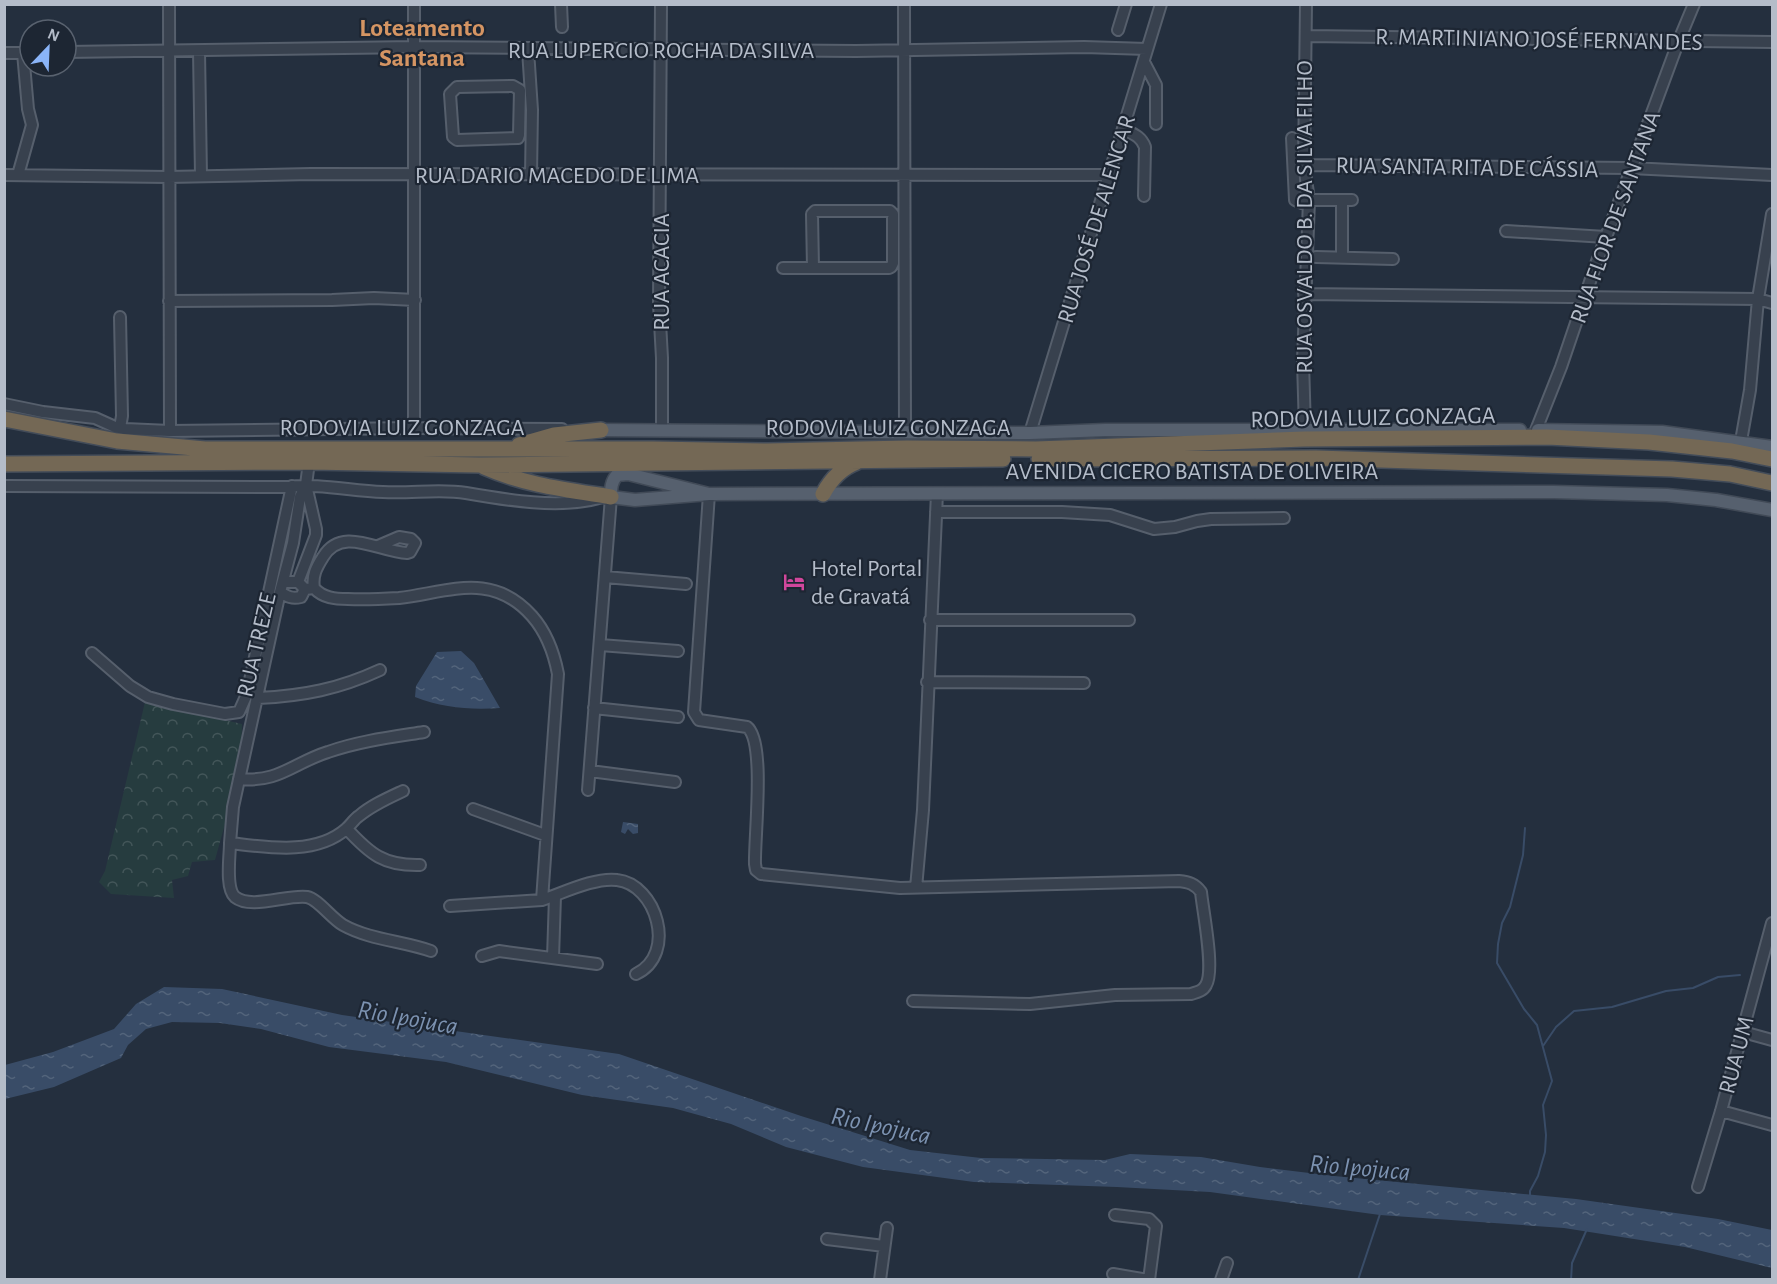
<svg xmlns="http://www.w3.org/2000/svg" width="1777" height="1284" font-family="'Alegreya Sans',sans-serif">
<defs>
<pattern id="forest-crowns" width="20" height="18" patternUnits="userSpaceOnUse" patternTransform="scale(1.5)"><rect width="20" height="18" fill="#263c3f"/><path d="M2 6a3 3 0 1 1 6 0M12 15a3 3 0 1 1 6 0" fill="none" stroke="#435659"/></pattern>
<pattern id="water-ripples" width="26" height="14" patternUnits="userSpaceOnUse" patternTransform="scale(1.5)"><rect width="26" height="14" fill="#394c67"/><path d="M2 4q2-2 4 0t4 0M15 11q2-2 4 0t4 0" fill="none" stroke="#53647b"/></pattern>
</defs>
<rect width="100%" height="100%" fill="#242f3e"/>
<path fill="url(#forest-crowns)" d="M 145,702 L 242,724 C 242,768 227,817 215,860 L 192,862 L 188,876 L 172,880 L 174,898 L 111,894 L 99,882 L 105,871 Z"/>
<path fill="url(#water-ripples)" d="M 461,651 L 474,663 L 500,708 C 471,710 443,708 415,697 L 416,686 L 437,652 Z
M 623,822 L 638,824 L 638,833 L 633,834 L 628,829 L 625,834 L 621,832 Z
M 164,987 L 222,989 L 342,1015 L 619,1054 L 801,1116 L 910,1150 L 981,1158 L 1105,1160 L 1130,1154 L 1201,1157 L 1260,1167 L 1334,1176 L 1576,1199 L 1718,1219 L 1772,1230 L 1772,1268 L 1685,1247 L 1564,1228 L 1380,1215 L 1210,1192 L 1117,1187 L 974,1182 L 863,1167 L 786,1147 L 731,1124 L 673,1108 L 582,1095 L 446,1062 L 329,1047 L 261,1029 L 220,1023 L 172,1022 L 146,1029 L 128,1045 L 121,1058 L 54,1087 L 5,1099 L 5,1065 L 53,1052 L 114,1029 L 136,1004 Z"/>
<g fill="none" stroke-linecap="round" stroke-linejoin="round">
<path stroke="#394c67" stroke-width="2" d="M 1525,828 L 1523,855 L 1510,907 L 1502,923 L 1498,944 L 1497,963 L 1524,1009 L 1537,1025 L 1552,1081 L 1543,1105 L 1546,1135 L 1545,1152 L 1538,1176 L 1530,1191 L 1530,1196
M 1543,1046 L 1556,1027 L 1574,1011 L 1612,1007 L 1666,991 L 1693,988 L 1718,977 L 1740,975
M 1358,1280 L 1380,1214
M 1571,1280 L 1572,1263 L 1587,1229"/>
<defs>
<path id="minor" d="M 169,4 L 170,431
M 414,4 L 414,428
M 561,4 L 562,27
M 661,4 L 659,304 L 662,358 L 662,431
M 904,4 L 905,432
M 1118,30 L 1126,4
M 1306,36 L 1772,42
M 528,50 L 532,110 L 531,175
M 199,51 L 201,176
M 66,52 L 415,47 L 856,51 L 1084,47 L 1147,49
M 4,53 L 28,53
M 1144,62 L 1156,85 L 1156,124
M 513,86 L 520,90 L 519,135 L 518,138 L 457,140 L 453,137 L 450,94 L 457,87 Z
M 1123,129 C 1133,134 1141,136 1145,147 L 1144,196
M 1292,138 L 1295,200 L 1302,203 L 1309,200 L 1352,200
M 1304,165 L 1631,168 L 1772,175
M 4,175 L 168,177 L 311,174 L 1109,175
M 18,175 L 32,125 L 28,109 L 23,53
M 1342,200 L 1342,257
M 1506,231 L 1606,237
M 1316,257 L 1393,259
M 783,268 L 889,268 L 891,267 L 893,263 L 893,214 L 890,211 L 815,211 L 812,214 L 813,268
M 1304,294 L 1758,299 L 1772,303
M 169,301 L 332,300 L 374,298 L 415,300
M 4,404 L 43,412 L 95,418 L 115,427 L 125,429 L 170,431 L 414,428 L 562,429
M 120,428 L 122,416 L 120,317
M 1305,430 L 1303,361 L 1309,200 L 1304,165 L 1306,4
M 1536,430 L 1561,367 L 1596,264 L 1679,40 L 1694,4
M 1030,433 L 1161,4
M 1741,441 L 1750,390 L 1758,299 L 1772,214
M 309,462 L 306,485 L 300,497 L 293,543 L 280,592 L 233,807 L 230,843 C 266,847 315,856 346,829 C 351,825 354,819 359,816 C 372,805 388,798 403,791
M 4,486 L 287,487 C 319,483 351,491 383,492 C 411,494 439,488 466,493 C 506,500 560,509 599,498
M 709,494 L 694,712 L 699,720 L 747,727 C 766,741 754,839 755,864 L 756,870 L 761,874 L 900,888 L 1179,881 C 1189,882 1195,884 1201,892 C 1203,912 1215,970 1206,985 C 1203,991 1198,992 1191,994 L 1115,995 L 1030,1004 L 913,1001
M 936,512 L 1062,512 L 1110,515 L 1154,529 L 1175,527 L 1197,521 L 1211,519 L 1284,518
M 605,577 L 686,584
M 283,582 L 298,582 L 305,589 L 314,588 C 323,598 335,599 348,599 C 365,600 382,599 399,598 C 449,592 492,571 532,616 C 547,633 554,653 558,674 L 542,900 L 450,906
M 298,582 L 316,535 L 316,529 L 306,485
M 314,588 C 312,576 316,568 323,557 C 342,525 379,552 407,553 L 410,552 L 415,543 L 411,539 L 399,537 L 378,546
M 280,592 C 288,597 292,599 301,597 L 305,589
M 930,620 L 1129,620
M 600,645 L 678,651
M 92,653 L 130,686 L 148,697 L 173,704 L 225,714 L 239,712 L 247,694 L 292,486
M 927,682 L 1084,683
M 258,698 C 303,696 339,689 380,670
M 594,708 L 678,717
M 590,771 L 675,782
M 239,779 C 279,783 293,763 328,752 C 359,741 392,737 424,732
M 588,790 L 611,497
M 473,809 L 545,835
M 347,829 C 370,854 384,866 420,865
M 230,843 C 230,856 225,888 235,897 C 251,910 288,894 307,897 C 318,899 331,918 343,925 C 370,940 403,941 431,951
M 916,888 L 923,810 L 937,493
M 542,900 C 563,893 595,877 617,880 C 656,884 678,954 636,974
M 482,956 L 499,951 L 597,964
M 553,958 L 555,896
M 1743,1032 L 1772,1040
M 1721,1111 L 1772,1125
M 1698,1187 L 1721,1111 L 1772,923
M 1115,1215 L 1149,1219 L 1156,1226 L 1149,1280
M 827,1239 L 884,1246
M 1113,1274 L 1148,1280
M 880,1280 L 887,1228
M 1221,1280 L 1227,1263"/>
<path id="major" d="M 601,430 L 1030,433 L 1105,430 L 1520,430
M 1538,430 L 1662,432 L 1772,447
M 709,494 L 628,474 L 617,475 C 611,482 611,488 611,497 L 635,500 L 709,494 L 1554,492 L 1667,495 L 1716,500 L 1772,510"/>
<path id="highway" d="M 4,419 L 117,441 L 205,449 L 653,449 L 767,451 L 907,448 L 1036,449 L 1304,439 L 1547,437 L 1649,442 L 1732,451 L 1772,459
M 519,445 L 554,435 L 601,430
M 1039,459 L 1316,458 L 1672,469 L 1730,474 L 1772,483
M 4,464 L 309,462 L 479,465 L 1003,459
M 484,467 C 524,485 568,490 611,497
M 823,494 C 831,479 841,468 857,462"/>
</defs>
<use href="#minor" stroke="#565f6c" stroke-width="14"/>
<use href="#major" stroke="#414a57" stroke-width="15"/>
<use href="#highway" stroke="#434c59" stroke-width="18"/>
<use href="#minor" stroke="#38414e" stroke-width="10"/>
<use href="#major" stroke="#56606e" stroke-width="12"/>
<use href="#highway" stroke="#746855" stroke-width="15"/>
</g>
<defs>
<symbol id="hotel-bare" viewBox="-9 -9 18 18"><path d="M-6-4.5h1.5V1H6V5H4.5V3h-9V5H-6ZM-4 0a1.8 1.8 0 1 1 3.6 0ZM.5 0V-2.5h3Q6-2.5 6 0Z" fill="#d1479c" stroke="#1d2633" stroke-width="2.5" paint-order="stroke"/></symbol>
</defs>
<g fill-rule="evenodd">
<use href="#hotel-bare" x="779" y="567" width="30" height="30"/>
</g>
<g text-anchor="middle" stroke-width="4.5" stroke-linejoin="round" paint-order="stroke">
<g font-size="24" fill="#b4bcc9" stroke="#1d2633">
<text transform="translate(1539 39) rotate(1)" y="8">R. MARTINIANO JOSÉ FERNANDES</text>
<text x="661" y="58">RUA LUPERCIO ROCHA DA SILVA</text>
<text transform="translate(1467 167) rotate(1)" y="8">RUA SANTA RITA DE CÁSSIA</text>
<text x="557" y="183">RUA DARIO MACEDO DE LIMA</text>
<text transform="translate(1304 217) rotate(-90)" y="8">RUA OSVALDO B. DA SILVA FILHO</text>
<text transform="translate(1615 217) rotate(-70)" y="8">RUA FLOR DE SANTANA</text>
<text transform="translate(1096 219) rotate(-73)" y="8">RUA JOSÉ DE ALENCAR</text>
<text transform="translate(661 272) rotate(-90)" y="8">RUA ACACIA</text>
<text transform="translate(1373 417) rotate(-1)" y="8">RODOVIA LUIZ GONZAGA</text>
<text x="402" y="435">RODOVIA LUIZ GONZAGA</text>
<text x="888" y="435">RODOVIA LUIZ GONZAGA</text>
<text x="1192" y="479">AVENIDA CICERO BATISTA DE OLIVEIRA</text>
<text transform="translate(256 645) rotate(-77)" y="8">RUA TREZE</text>
<text transform="translate(1736 1055) rotate(-75)" y="8">RUA UM</text>
</g>
<g font-size="24" fill="#b4bcc9" stroke="#1d2633" text-anchor="start">
<text x="811" y="576">Hotel Portal<tspan x="811" dy="28">de Gravatá</tspan></text>
</g>
<g font-size="26" font-weight="bold" fill="#d59563" stroke="#1d2633">
<text x="422" y="36">Loteamento<tspan x="422" dy="30">Santana</tspan></text>
</g>
<g font-size="26" font-style="italic" fill="#7c92b1" stroke="#1d2633">
<text transform="translate(408 1017) rotate(10)" y="9">Rio Ipojuca</text>
<text transform="translate(881 1125) rotate(12)" y="9">Rio Ipojuca</text>
<text transform="translate(1360 1167) rotate(5)" y="9">Rio Ipojuca</text>
</g>
</g>
<rect width="1777" height="1284" fill="none" stroke="#b4bcc9" stroke-width="12"/>
<g transform="translate(48 48) rotate(23)"><circle r="28" fill="#1d2633" stroke="#59626f" stroke-width="1.5"/>
<path d="M0-4.5L10 22L0 15L-10 22Z" fill="#8ab4f8"/>
<text y="-9" font-size="16" font-weight="bold" text-anchor="middle" fill="#b4bcc9">N</text>
</g>
</svg>
